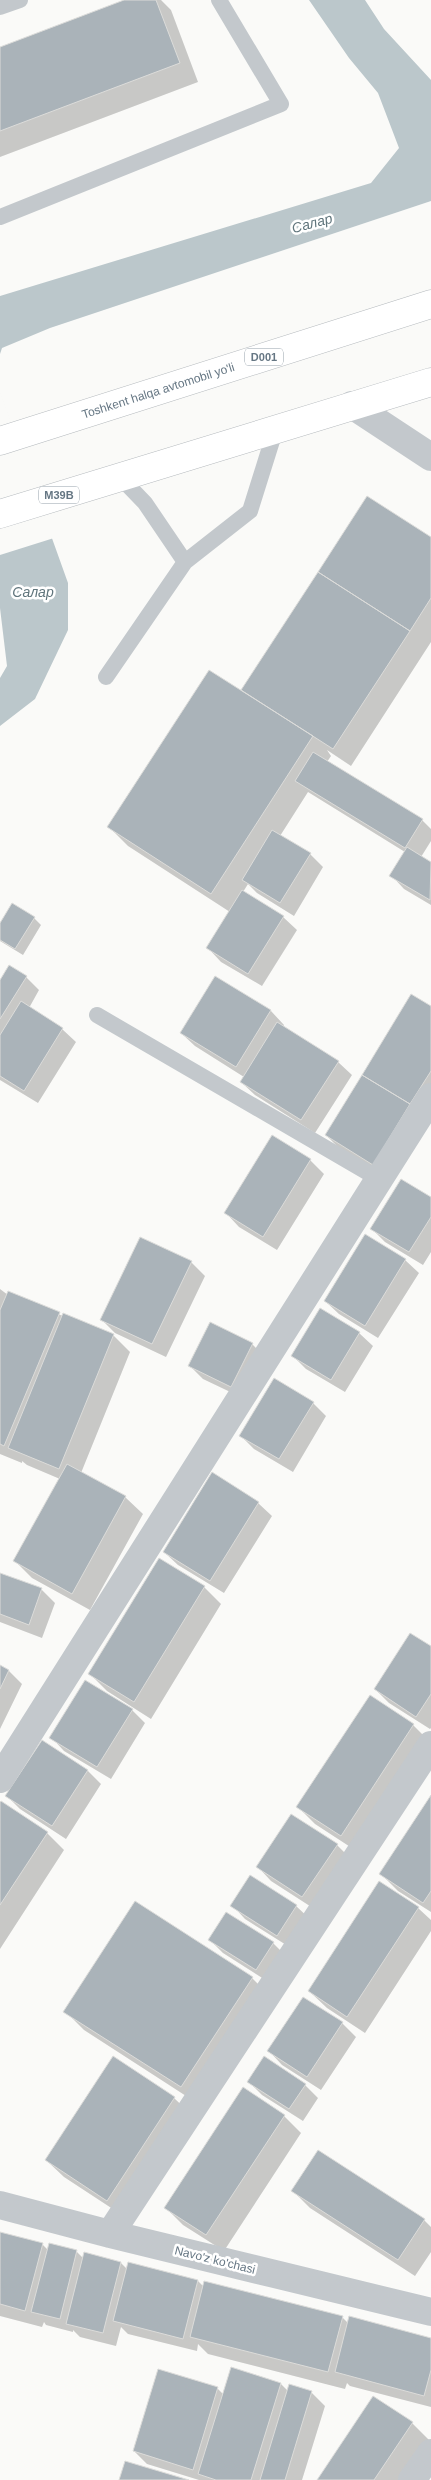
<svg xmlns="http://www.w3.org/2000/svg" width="431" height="2480" font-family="Arial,sans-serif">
<rect width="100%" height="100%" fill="#fafaf8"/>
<path fill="#bbc7cb" d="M 309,0 L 365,0 L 384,29 L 431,80 L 431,201 L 50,328 L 2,348 L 0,354 L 0,296 L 371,183 L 399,148 L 378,93 L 349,58 Z
M 0,393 L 68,583 L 68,630 L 35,699 L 0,726 L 0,678 L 7,666 L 0,608 Z"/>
<path fill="#fafaf8" d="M 0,391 L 54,538 L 0,555 Z"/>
<path fill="#0003" d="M 127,0 L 161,0 L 171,10 L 198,82 L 0,157 L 0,48 Z
M 367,498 L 431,539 L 431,642 L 351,766 L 327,750 L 331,756 L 327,762 L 422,820 L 431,829 L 431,841 L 421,857 L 431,863 L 431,905 L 404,889 L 391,875 L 405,852 L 308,792 L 280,836 L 310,854 L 323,867 L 294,916 L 257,893 L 248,884 L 243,892 L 283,917 L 297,930 L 262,986 L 221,962 L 208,948 L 230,912 L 128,846 L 109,827 L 242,692 Z
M 34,918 L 41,925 L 23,955 L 0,941 L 0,926 Z
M 26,977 L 39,990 L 29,1008 L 62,1029 L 76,1042 L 38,1103 L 0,1080 L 0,982 Z
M 215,977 L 271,1011 L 284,1025 L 283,1027 L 338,1062 L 352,1075 L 315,1133 L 255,1095 L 241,1082 L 244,1077 L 195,1046 L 181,1033 Z
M 431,1008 L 431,1106 L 387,1177 L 340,1149 L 326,1135 Z
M 310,1160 L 324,1174 L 277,1250 L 239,1227 L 226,1213 Z
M 431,1199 L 431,1252 L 423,1265 L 385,1242 L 372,1229 Z
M 405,1260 L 419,1273 L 378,1338 L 339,1314 L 325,1301 Z
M 191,1262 L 205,1276 L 166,1357 L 115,1333 L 102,1320 Z
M 0,1289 L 8,1295 L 113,1335 L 130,1352 L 81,1473 L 125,1497 L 143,1514 L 90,1610 L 32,1578 L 15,1561 L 60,1479 L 27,1465 L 22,1461 L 22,1463 L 0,1454 Z
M 359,1333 L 373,1346 L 345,1392 L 306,1369 L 293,1356 Z
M 252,1344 L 266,1358 L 245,1399 L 203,1379 L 190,1366 Z
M 313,1403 L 326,1416 L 293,1472 L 254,1449 L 240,1435 Z
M 258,1503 L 272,1516 L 224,1593 L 178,1565 L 164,1552 Z
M 0,1574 L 41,1589 L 55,1603 L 42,1638 L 0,1622 Z
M 204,1587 L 221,1604 L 151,1719 L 107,1691 L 90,1674 Z
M 431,1648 L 431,1728 L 430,1729 L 389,1703 L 375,1689 Z
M 0,1666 L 9,1671 L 22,1684 L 0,1729 Z
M 132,1710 L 145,1723 L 111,1779 L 64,1751 L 51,1737 Z
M 413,1725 L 430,1742 L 358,1852 L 315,1824 L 298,1807 Z
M 42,1742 L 88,1771 L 101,1784 L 66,1839 L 20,1809 L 7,1796 Z
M 431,1797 L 431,1912 L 398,1891 L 381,1874 Z
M 0,1805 L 47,1833 L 64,1850 L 0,1949 Z
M 337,1845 L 350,1858 L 316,1910 L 271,1881 L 258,1867 Z
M 232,1905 L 296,1906 L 310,1919 L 291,1948 L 245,1919 Z
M 418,1908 L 431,1920 L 431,1931 L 365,2033 L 327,2008 L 309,1991 Z
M 227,1914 L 273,1943 L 287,1957 L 270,1983 L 223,1953 L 210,1940 Z
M 252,1978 L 271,1997 L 200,2105 L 84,2030 L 65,2011 Z
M 342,2023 L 356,2037 L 321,2090 L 282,2065 L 269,2051 Z
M 249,2082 L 305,2085 L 318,2098 L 303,2121 L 262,2095 Z
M 174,2098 L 192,2115 L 125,2217 L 64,2177 L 46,2160 Z
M 284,2116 L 301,2133 L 224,2251 L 183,2225 L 166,2208 Z
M 293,2191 L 424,2220 L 431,2227 L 431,2252 L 415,2276 L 310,2208 Z
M 0,2233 L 42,2244 L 48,2250 L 77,2252 L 84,2259 L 121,2263 L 128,2270 L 198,2281 L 204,2287 L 342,2317 L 349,2324 L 431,2339 L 431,2407 L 350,2386 L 347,2383 L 345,2389 L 208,2354 L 198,2344 L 197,2351 L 128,2334 L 121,2327 L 116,2346 L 80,2337 L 73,2330 L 73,2332 L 46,2325 L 44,2322 L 42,2327 L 0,2316 Z
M 281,2384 L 288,2391 L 311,2392 L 325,2406 L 302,2480 L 199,2480 L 147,2464 L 134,2451 L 217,2388 L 224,2395 Z
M 412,2423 L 429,2440 L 403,2480 L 318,2480 Z"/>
<path fill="#aab3b9" stroke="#dcdcda" d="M 124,0 L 156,0 L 180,63 L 0,131 L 0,47 Z
M 367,496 L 431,537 L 431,598 L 410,631 L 318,572 Z
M 318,572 L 410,631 L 333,749 L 241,690 Z
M 209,670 L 313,736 L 211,894 L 107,827 Z
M 313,752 L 423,819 L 405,848 L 295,781 Z
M 272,830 L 311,853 L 280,903 L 242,880 Z
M 407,847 L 431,862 L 430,900 L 389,876 Z
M 242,890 L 284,916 L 248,974 L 206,948 Z
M 12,903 L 35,917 L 15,949 L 0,940 L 0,923 Z
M 9,965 L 27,976 L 0,1019 L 0,980 Z
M 215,976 L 271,1010 L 236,1067 L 180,1033 Z
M 411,994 L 431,1006 L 431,1071 L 410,1104 L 362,1075 Z
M 21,1001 L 63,1028 L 24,1091 L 0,1076 L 0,1035 Z
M 277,1022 L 339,1061 L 301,1120 L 240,1082 Z
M 362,1075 L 410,1104 L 373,1165 L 325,1135 Z
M 272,1135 L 311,1159 L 263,1237 L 224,1213 Z
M 401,1179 L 431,1197 L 431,1217 L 409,1252 L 370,1229 Z
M 365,1234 L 406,1259 L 365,1326 L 324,1301 Z
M 140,1237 L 192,1261 L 152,1344 L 100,1320 Z
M 8,1291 L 60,1312 L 4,1446 L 0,1444 L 0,1310 Z
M 320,1308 L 360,1332 L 331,1380 L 291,1356 Z
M 63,1313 L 114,1334 L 59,1469 L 8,1448 Z
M 210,1322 L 253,1343 L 231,1387 L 188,1366 Z
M 274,1378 L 314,1402 L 279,1459 L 239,1436 Z
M 67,1464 L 126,1496 L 72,1594 L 13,1561 Z
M 212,1472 L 259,1502 L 210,1581 L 163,1552 Z
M 159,1558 L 205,1586 L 134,1702 L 88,1674 Z
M 0,1573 L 42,1588 L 29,1625 L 0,1614 Z
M 410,1633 L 431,1646 L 431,1694 L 416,1717 L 374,1689 Z
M 0,1665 L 9,1670 L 0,1689 Z
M 85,1680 L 133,1709 L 97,1767 L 49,1738 Z
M 370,1695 L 414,1724 L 341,1836 L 296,1807 Z
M 42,1740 L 88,1770 L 52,1826 L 5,1796 Z
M 431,1795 L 431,1891 L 423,1903 L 379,1874 Z
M 1,1801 L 48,1832 L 0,1905 L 0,1802 Z
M 291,1814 L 338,1844 L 302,1897 L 256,1867 Z
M 250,1875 L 297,1905 L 277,1936 L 230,1906 Z
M 379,1881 L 419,1907 L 347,2017 L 308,1991 Z
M 135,1901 L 253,1977 L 181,2087 L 63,2012 Z
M 226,1912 L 274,1942 L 256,1970 L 208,1940 Z
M 303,1997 L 343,2022 L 307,2077 L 267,2051 Z
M 113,2056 L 175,2097 L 107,2201 L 45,2160 Z
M 264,2056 L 306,2084 L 289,2109 L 247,2082 Z
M 243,2087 L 285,2115 L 206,2235 L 164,2208 Z
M 318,2150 L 425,2219 L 398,2260 L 291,2191 Z
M 0,2232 L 43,2243 L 25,2311 L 0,2304 Z
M 49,2243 L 77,2250 L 60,2319 L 31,2312 Z
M 84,2252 L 121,2262 L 103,2333 L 66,2324 Z
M 128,2262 L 198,2280 L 183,2339 L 113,2321 Z
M 204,2281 L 343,2316 L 328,2372 L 190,2337 Z
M 349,2316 L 431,2338 L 431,2370 L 424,2396 L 335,2372 Z
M 231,2367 L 281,2383 L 251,2480 L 216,2480 L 198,2474 Z
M 158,2369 L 218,2387 L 193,2470 L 133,2451 Z
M 289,2384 L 312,2391 L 285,2480 L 260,2480 Z
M 373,2396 L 413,2422 L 374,2480 L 317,2480 Z
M 125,2461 L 189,2480 L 119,2480 Z"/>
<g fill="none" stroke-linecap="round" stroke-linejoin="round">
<defs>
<g id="trunk">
<path id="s1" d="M 0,441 L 431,304"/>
<path d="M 0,514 L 431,382"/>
</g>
</defs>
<use href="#trunk" stroke="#b4b9bd" stroke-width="29"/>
<path stroke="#c3c8cc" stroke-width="16" d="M 0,7 L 20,0
M 0,217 L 281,104 L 219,0
M 119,476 L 145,503 L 185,562 L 250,511 L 276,428
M 106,677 L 185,562
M 97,1015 L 379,1179"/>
<path stroke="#c3c8cc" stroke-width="28" d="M 352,405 L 431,457
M 0,1779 L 431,1097
M 0,2205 L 110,2234 L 431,2312
M 110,2234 L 431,1745
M 412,2480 L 431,2453"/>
<use href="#trunk" stroke="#fff" stroke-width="28"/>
</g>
<g text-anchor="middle" stroke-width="5" stroke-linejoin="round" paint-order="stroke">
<g fill="#fff" stroke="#939fa8" stroke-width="1">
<rect x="245" y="348.5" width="38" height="17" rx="4"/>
<rect x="39" y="486.5" width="40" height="17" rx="4"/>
</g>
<g font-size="11" font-weight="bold" fill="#657683">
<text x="264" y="361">D001</text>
<text x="59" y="499">M39B</text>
</g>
<g font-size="12" fill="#657683" stroke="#fff">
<text dy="4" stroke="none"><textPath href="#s1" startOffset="166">Toshkent halqa avtomobil yo'li</textPath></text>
<text transform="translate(215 2260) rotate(14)" y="4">Navo'z ko'chasi</text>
</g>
<g font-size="14" font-style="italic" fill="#60757c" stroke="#fff">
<text transform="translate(312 223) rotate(-15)" y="5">Салар</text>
<text x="33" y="597">Салар</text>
</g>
</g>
</svg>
